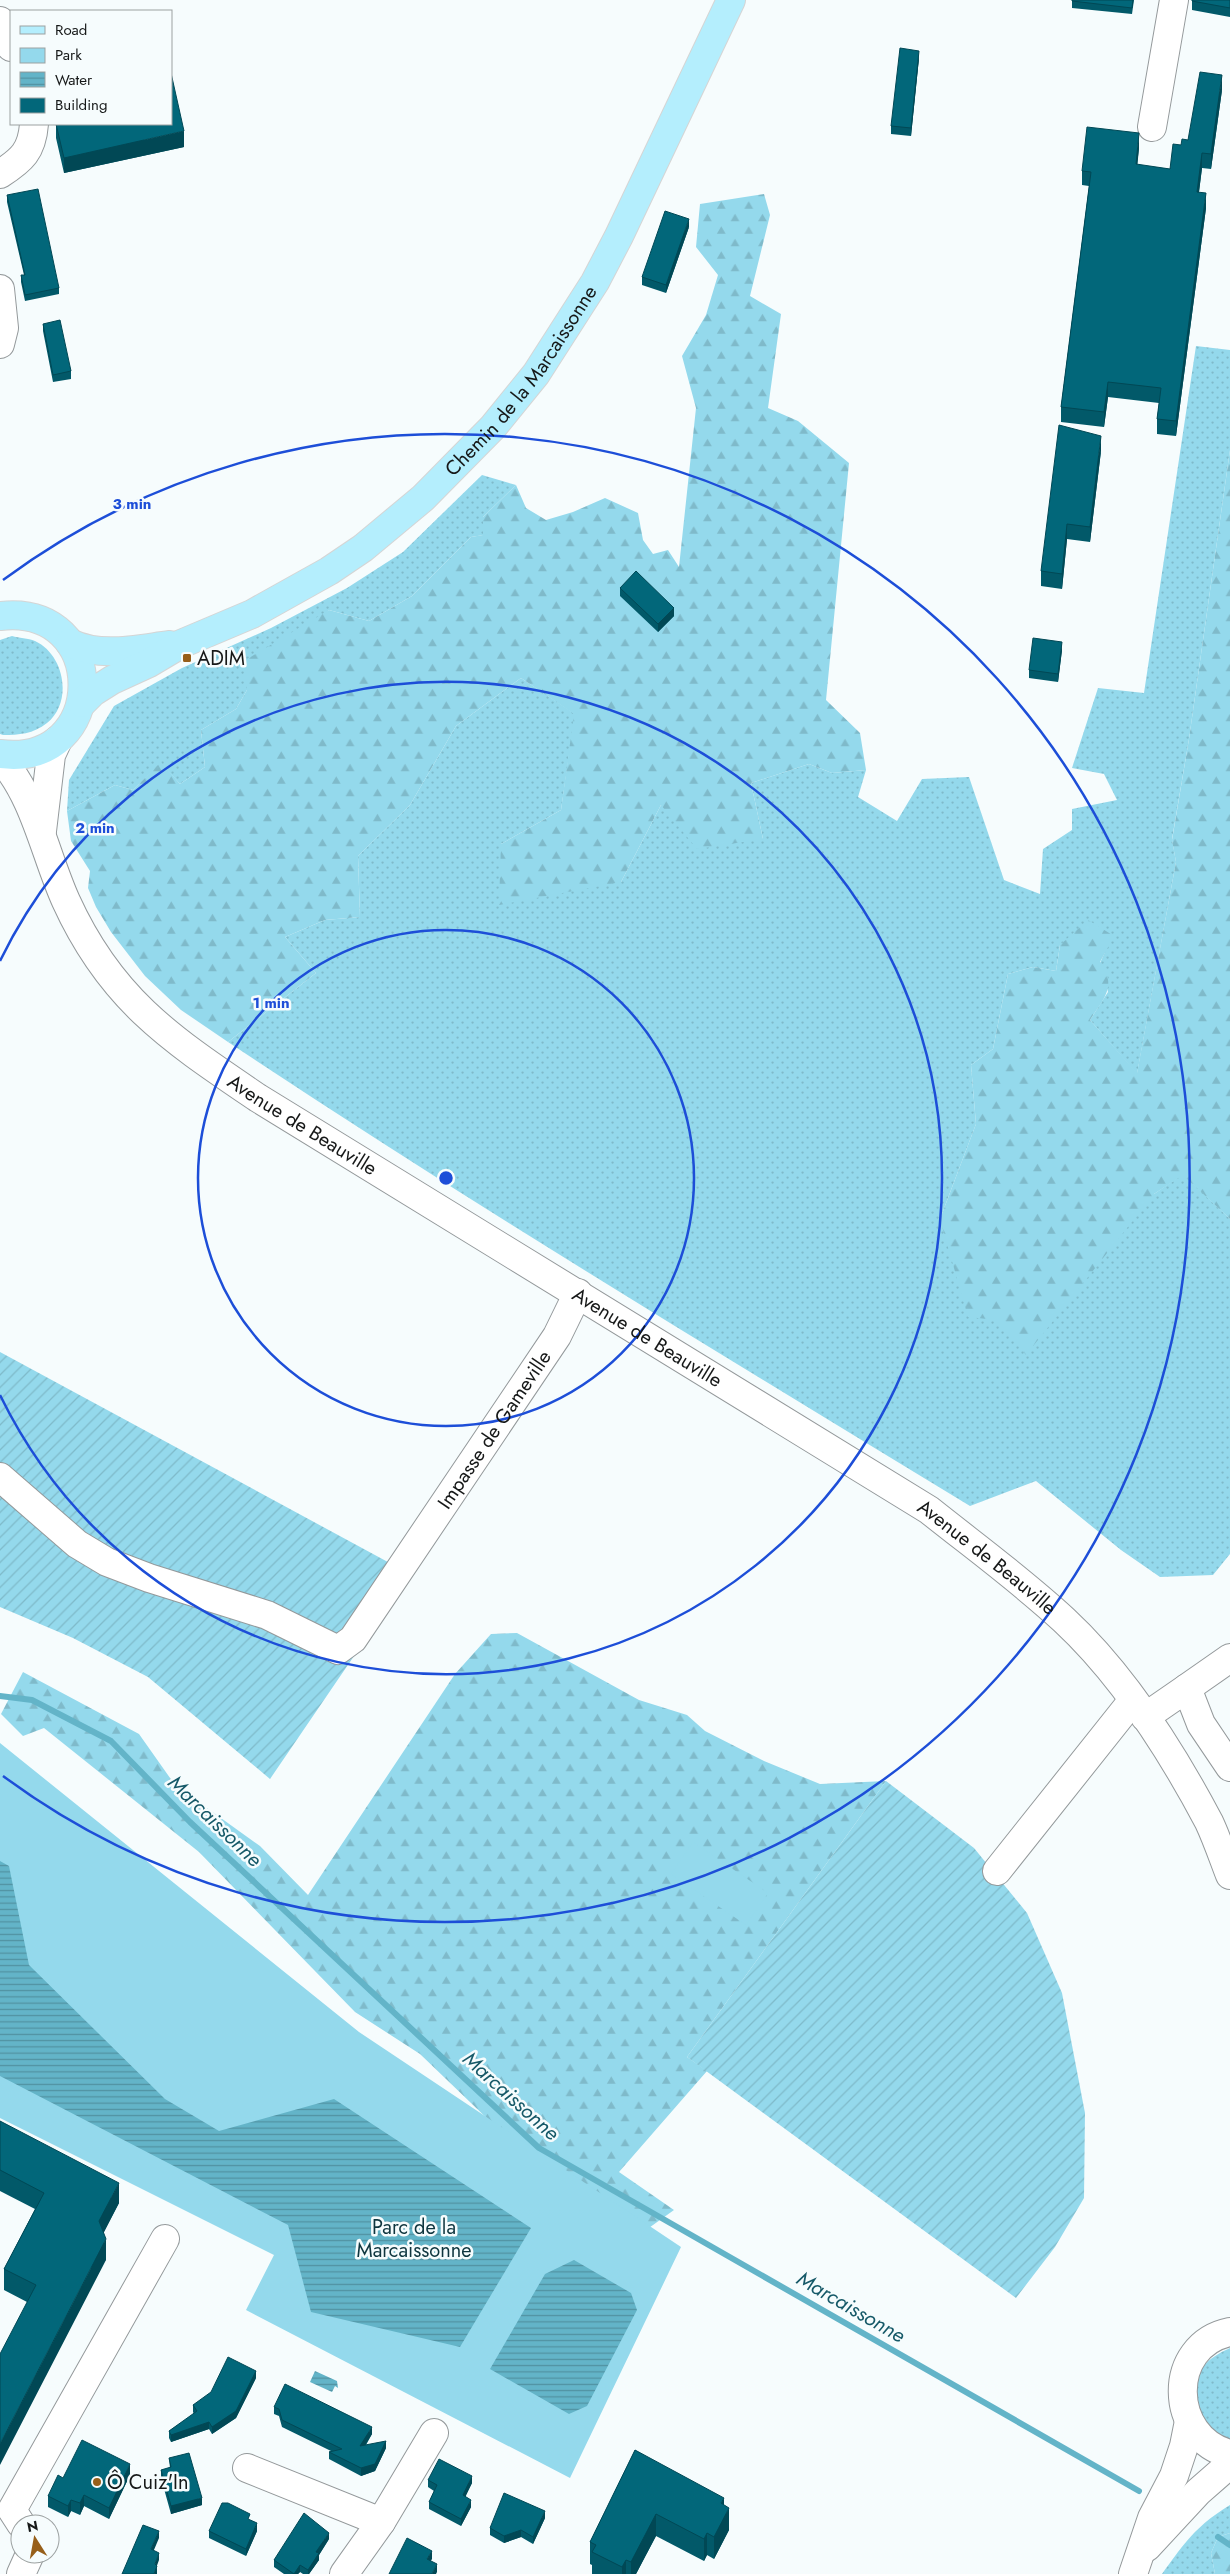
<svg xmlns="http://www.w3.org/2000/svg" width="1230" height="2574" font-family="Jost,sans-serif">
<defs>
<pattern id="grass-dots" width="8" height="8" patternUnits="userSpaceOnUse" patternTransform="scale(1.25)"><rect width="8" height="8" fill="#94d9ec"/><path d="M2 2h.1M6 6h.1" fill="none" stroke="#7fbaca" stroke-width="1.8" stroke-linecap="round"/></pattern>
<pattern id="forest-firs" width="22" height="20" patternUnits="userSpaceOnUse" patternTransform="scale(1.25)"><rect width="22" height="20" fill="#94d9ec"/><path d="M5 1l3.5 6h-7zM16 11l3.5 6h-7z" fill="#7fbaca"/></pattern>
<pattern id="garden-furrows" width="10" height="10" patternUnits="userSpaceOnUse" patternTransform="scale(1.25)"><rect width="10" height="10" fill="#94d9ec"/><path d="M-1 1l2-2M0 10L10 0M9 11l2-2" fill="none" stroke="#7fbaca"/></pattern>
<pattern id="water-rules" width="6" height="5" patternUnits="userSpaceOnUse" patternTransform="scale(1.25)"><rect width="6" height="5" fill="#63b4c8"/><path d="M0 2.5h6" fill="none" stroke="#5191a1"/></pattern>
</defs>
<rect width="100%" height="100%" fill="#f6fcfd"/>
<path fill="url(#grass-dots)" d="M 1196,346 L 1230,350 L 1230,450 L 1189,739 L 1172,839 L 1176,862 L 1137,1074 L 1090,1020 L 1108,992 L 1100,963 L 1105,952 L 1060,945 L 1056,971 L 1033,967 L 1008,974 L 993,1049 L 971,1065 L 976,1124 L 940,1219 L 1154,1194 L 1183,1174 L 1230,1219 L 1230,1554 L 1213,1575 L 1160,1577 L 1121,1550 L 1036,1481 L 970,1506 C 721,1354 471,1204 228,1042 L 316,973 L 285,937 L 325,920 L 360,917 L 358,856 L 410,805 L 456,726 L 521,678 L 575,714 L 561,810 L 501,844 L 621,882 L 661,805 L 763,839 L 751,783 L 809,764 L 832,773 L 866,770 L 858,797 L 897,821 L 922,779 L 969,777 L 1004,880 L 1040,894 L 1043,849 L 1072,830 L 1072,809 L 1117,800 L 1104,774 L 1072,768 L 1098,688 L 1144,693 Z
M 482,475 L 516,485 L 483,517 L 484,535 L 471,537 L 412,596 L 369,621 L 329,610 L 247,690 L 236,709 L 201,730 L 205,767 L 180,784 L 161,763 L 133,790 L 115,785 L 67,811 L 69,780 L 114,706 L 182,668 L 271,628 L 347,588 L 403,552 Z
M 12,636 C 19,638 28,638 35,641 C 65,655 73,702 47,723 C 33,734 19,735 3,735 L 0,734 L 0,640 Z
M 1230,2348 L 1230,2440 C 1201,2433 1185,2393 1202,2368 C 1210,2358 1219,2353 1230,2348 Z
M 1230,2505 L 1230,2533 L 1218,2537 L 1211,2553 L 1215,2574 L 1162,2574 C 1184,2543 1197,2525 1230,2505 Z"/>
<path fill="url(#forest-firs)" d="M 764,194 L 770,215 L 750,296 L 781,314 L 768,408 L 798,421 L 849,463 L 826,700 L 860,733 L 866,770 L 832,773 L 809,764 L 751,783 L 763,839 L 697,849 L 661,805 L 621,882 L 499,905 L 501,844 L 561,810 L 574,714 L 521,678 L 456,726 L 410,805 L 358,856 L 360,917 L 325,920 L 285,937 L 316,973 L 228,1042 L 181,1010 L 145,976 L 111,932 L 96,907 L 88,888 L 90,871 L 71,841 L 67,811 L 115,785 L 133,790 L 161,762 L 180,784 L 205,767 L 201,730 L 236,709 L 247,690 L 244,661 L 329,610 L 369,621 L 412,596 L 471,537 L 483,535 L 483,517 L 516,485 L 526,508 L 546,520 L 573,512 L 605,498 L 638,513 L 643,540 L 653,554 L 668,550 L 679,567 L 696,408 L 682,356 L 706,315 L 718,275 L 696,247 L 700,204 Z
M 1230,450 L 1230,1219 L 1183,1175 L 1154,1194 L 1026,1355 L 997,1320 L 968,1317 L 940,1219 L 976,1124 L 971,1065 L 993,1049 L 1008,974 L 1033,967 L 1056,971 L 1060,945 L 1088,920 L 1114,936 L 1100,962 C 1118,986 1103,999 1090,1020 L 1137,1073 L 1176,862 L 1172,840 L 1189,739 Z
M 517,1633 L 639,1700 L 687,1715 L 705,1731 L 764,1761 L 820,1784 L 886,1781 L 687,2057 L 707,2071 L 619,2172 L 674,2210 L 646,2230 L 520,2150 L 420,2054 L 355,2012 L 199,1852 L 44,1728 L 23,1736 L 1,1714 L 23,1672 L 139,1734 L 175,1785 L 260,1846 L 308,1895 L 455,1674 L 491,1634 Z
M 1230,2533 L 1230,2574 L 1215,2574 L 1211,2553 L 1218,2537 Z"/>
<path fill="#94d9ec" d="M 0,1743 L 359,2032 L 681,2247 L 570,2478 L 246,2310 L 274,2255 L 0,2118 Z
M 693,1842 L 768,1893 L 746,1925 L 671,1874 Z"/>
<path fill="url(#garden-furrows)" d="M 0,1352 L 410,1574 L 270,1779 L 148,1677 L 73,1638 L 0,1607 Z
M 886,1781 L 974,1848 L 1027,1913 L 1062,1993 L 1085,2113 L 1084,2198 L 1055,2247 L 1016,2298 L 687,2057 Z"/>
<path fill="url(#water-rules)" d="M 0,1861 L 9,1866 L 29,1965 L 165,2099 L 219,2131 L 334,2099 L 531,2228 L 460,2347 L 311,2312 L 288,2225 L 0,2076 Z
M 574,2260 L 631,2293 L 637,2310 L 587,2406 L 569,2414 L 490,2369 L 545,2274 Z
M 315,2371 L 337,2381 L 338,2388 L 335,2386 L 332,2392 L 310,2382 Z"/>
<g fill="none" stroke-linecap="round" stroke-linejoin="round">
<path stroke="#63b4c8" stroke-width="6" d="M 0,1696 L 32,1700 L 111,1741 L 190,1822 L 539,2148 L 1139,2491
M 1218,2537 L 1230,2545"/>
<defs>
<g id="minor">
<path d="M 0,21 L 11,47"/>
<path d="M 1152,127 L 1174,0"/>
<path d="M 0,174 C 22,160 32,151 34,124"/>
<path d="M 0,289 L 4,328 L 0,344"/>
<path id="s1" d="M 0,758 C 35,796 45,855 66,901 C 111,1000 171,1039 258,1098 L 929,1510 C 974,1546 1021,1580 1064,1620 C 1122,1674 1172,1752 1209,1822 C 1217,1839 1223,1857 1230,1875"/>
<path d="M 42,831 L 51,755 L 58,740"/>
<path id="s2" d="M 0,1477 L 77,1544 L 107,1562 L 149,1578 L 267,1615 L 338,1650 L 353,1639 L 557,1336 L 578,1293"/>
<path d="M 1187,1688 L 1230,1658"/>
<path d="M 1145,1717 L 1187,1688 L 1201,1724 L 1230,1767"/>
<path d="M 997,1871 L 1133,1700"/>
<path d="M 1230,2332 C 1166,2345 1168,2438 1230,2454"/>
<path d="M 247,2468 L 381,2522"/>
<path d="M 21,2524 L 12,2510 L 165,2239"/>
<path d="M 1147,2547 L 1198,2492 L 1230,2464"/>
<path d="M 21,2574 L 30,2554"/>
<path d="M 344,2574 L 381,2522 L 434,2433"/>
<path d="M 1133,2574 L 1152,2518 L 1174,2476 L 1184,2446 L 1189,2421"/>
</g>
<g id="major">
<path d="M 0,616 C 111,603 109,768 0,754"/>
<path d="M 70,643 C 101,658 137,649 170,645"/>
<path id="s3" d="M 82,703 L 93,692 L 112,680 L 149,663 L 181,644 L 252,614 L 329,571 L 363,548 L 423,498 L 493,427 L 536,374 L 595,282 L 619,236 L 731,0"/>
</g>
</defs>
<use href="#minor" stroke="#94999b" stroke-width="30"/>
<use href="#major" stroke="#d5d5d5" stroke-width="30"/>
<use href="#minor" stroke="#fff" stroke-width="28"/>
<use href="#major" stroke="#b4eefd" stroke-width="28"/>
</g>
<path fill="#025969" d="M 1072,0 L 1134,0 L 1132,14 L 1072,8 Z
M 1192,0 L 1230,0 L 1230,17 L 1192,10 Z
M 919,58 L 911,136 L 891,134 L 891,126 Z
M 1222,90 L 1211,169 L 1202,168 L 1199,192 L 1206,208 L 1176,436 L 1157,434 L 1157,419 L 1159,403 L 1108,397 L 1104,427 L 1061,422 L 1061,407 L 1089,186 L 1082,185 L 1082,171 L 1139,148 L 1137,165 L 1170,169 L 1181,145 L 1188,140 Z
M 56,124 L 184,147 L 64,173 L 56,138 Z
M 7,195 L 59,288 L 59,294 L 25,301 L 21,282 L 21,275 L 24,275 L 7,202 Z
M 689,227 L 666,293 L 642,285 L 642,277 Z
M 43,324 L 71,371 L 71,379 L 53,382 L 43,331 Z
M 1101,451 L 1090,542 L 1067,539 L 1062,589 L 1041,586 L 1041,571 Z
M 620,588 L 674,616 L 658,632 L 620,596 Z
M 1062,650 L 1058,682 L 1029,678 L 1029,670 Z
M 0,2121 L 119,2203 L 103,2233 L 106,2260 L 27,2302 L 4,2290 L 4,2269 L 35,2209 L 0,2191 Z
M 256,2378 L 236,2418 L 212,2434 L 209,2429 L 171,2442 L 169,2438 L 169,2431 L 194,2414 L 193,2412 L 193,2405 Z
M 274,2407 L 372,2434 L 366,2445 L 386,2448 L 375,2471 L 361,2476 L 329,2459 L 329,2452 L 331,2451 L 282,2427 L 279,2416 L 274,2414 Z
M 635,2450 L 724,2505 L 729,2530 L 714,2559 L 707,2555 L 704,2561 L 656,2536 L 636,2574 L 592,2574 L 592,2565 L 590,2564 L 590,2542 Z
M 169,2458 L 202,2505 L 171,2514 L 161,2478 L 161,2470 L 170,2468 Z
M 130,2475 L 109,2519 L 84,2506 L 80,2515 L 71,2511 L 68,2517 L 48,2507 L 48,2496 L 63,2478 Z
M 428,2480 L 472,2483 L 465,2496 L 471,2507 L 461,2526 L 429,2509 L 429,2502 L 434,2491 L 428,2487 Z
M 545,2518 L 533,2544 L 521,2537 L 504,2543 L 490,2535 L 490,2528 Z
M 250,2520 L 257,2531 L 246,2556 L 209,2538 L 209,2531 Z
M 329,2539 L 319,2555 L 319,2560 L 309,2574 L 303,2574 L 300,2572 L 298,2574 L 284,2574 L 274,2567 L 274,2560 Z"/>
<path fill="#014855" d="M 919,51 L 919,58 L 911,136 L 911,128 Z
M 1222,75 L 1222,90 L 1211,169 L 1211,154 Z
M 184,131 L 184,147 L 64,173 L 64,158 Z
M 1139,133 L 1139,148 L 1136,179 L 1136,164 Z
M 1202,153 L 1202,168 L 1197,207 L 1197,192 Z
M 1206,193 L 1206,208 L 1176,436 L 1176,421 Z
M 689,219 L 689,227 L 666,293 L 666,285 Z
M 1108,382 L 1108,397 L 1104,427 L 1104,412 Z
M 1101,436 L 1101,451 L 1090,542 L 1090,527 Z
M 1067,524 L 1067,539 L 1062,589 L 1062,574 Z
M 674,608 L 674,616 L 658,632 L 658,624 Z
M 1062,642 L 1062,650 L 1058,682 L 1058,674 Z
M 119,2183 L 119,2203 L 99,2242 L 99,2221 Z
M 106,2239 L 106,2260 L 0,2465 L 0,2444 Z
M 256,2371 L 256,2378 L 236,2418 L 212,2434 L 212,2427 Z
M 209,2422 L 209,2429 L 171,2442 L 171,2435 Z
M 372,2427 L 372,2434 L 360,2453 L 360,2446 Z
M 386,2441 L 386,2448 L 375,2471 L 361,2476 L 361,2468 Z
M 130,2464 L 130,2475 L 109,2519 L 109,2508 Z
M 472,2476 L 472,2483 L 463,2502 L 463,2495 Z
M 84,2495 L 84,2506 L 80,2515 L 80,2503 Z
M 202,2498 L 202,2505 L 171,2514 L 171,2506 Z
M 724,2498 L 724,2517 L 729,2508 L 729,2530 L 714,2559 L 714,2537 L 721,2503 Z
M 71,2500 L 71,2511 L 68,2517 L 68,2506 Z
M 471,2500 L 471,2507 L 461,2526 L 461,2519 Z
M 545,2511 L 545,2518 L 533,2544 L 533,2537 Z
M 656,2514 L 656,2536 L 636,2574 L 631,2574 L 631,2562 Z
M 257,2523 L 257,2531 L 246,2556 L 246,2549 Z
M 521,2530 L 521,2537 L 504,2543 L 504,2536 Z
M 159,2531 L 159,2538 L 151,2557 L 151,2549 Z
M 329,2533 L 329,2539 L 319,2555 L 319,2560 L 309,2574 L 308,2574 L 308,2570 L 316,2552 Z
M 707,2533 L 707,2555 L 704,2561 L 704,2539 Z
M 432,2551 L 432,2559 L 427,2567 L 427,2559 Z
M 159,2553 L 159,2560 L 155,2571 L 155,2564 Z
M 626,2560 L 626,2574 L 622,2574 L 622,2567 Z
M 437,2564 L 437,2572 L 436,2574 L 432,2574 Z
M 300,2565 L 300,2572 L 298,2574 L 294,2574 Z
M 157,2566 L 157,2574 L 154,2574 Z"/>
<path fill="#02677a" stroke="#014855" d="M 1072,0 L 1133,0 L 1132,8 L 1072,1 Z
M 1192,0 L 1230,0 L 1230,8 L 1192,1 Z
M 900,48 L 919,51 L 911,128 L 891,126 Z
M 1200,72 L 1222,75 L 1211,154 L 1202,153 L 1197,192 L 1206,193 L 1176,421 L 1157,419 L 1161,388 L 1108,382 L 1104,412 L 1061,407 L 1091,172 L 1082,171 L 1087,127 L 1139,133 L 1136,164 L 1170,169 L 1173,144 L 1181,145 L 1182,139 L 1188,140 Z
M 171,73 L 184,131 L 64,158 L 56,124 L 171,124 Z
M 38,189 L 59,288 L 25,295 L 21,275 L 25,275 L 7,195 Z
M 665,211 L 689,219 L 666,285 L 642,277 Z
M 60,320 L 71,371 L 53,375 L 43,324 Z
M 1059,425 L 1101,436 L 1090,527 L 1067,524 L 1062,574 L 1041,571 Z
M 636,571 L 674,608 L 658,624 L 620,588 Z
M 1033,638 L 1062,642 L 1058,674 L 1029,670 Z
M 0,2121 L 119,2183 L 99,2221 L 106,2239 L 0,2444 L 0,2354 L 36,2285 L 4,2269 L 44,2193 L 0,2170 Z
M 228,2357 L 256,2371 L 236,2411 L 212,2427 L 209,2422 L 171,2435 L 169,2431 L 197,2411 L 193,2405 L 211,2392 Z
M 285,2384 L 372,2427 L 360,2446 L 386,2441 L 375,2464 L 361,2468 L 329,2452 L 342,2449 L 282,2420 L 279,2409 L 274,2407 Z
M 82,2440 L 130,2464 L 109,2508 L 84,2495 L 80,2503 L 71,2500 L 68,2506 L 48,2496 L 58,2475 L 63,2478 Z
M 635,2450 L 724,2498 L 721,2503 L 729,2508 L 714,2537 L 707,2533 L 704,2539 L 656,2514 L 631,2562 L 626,2560 L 622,2567 L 592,2552 L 596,2545 L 590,2542 Z
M 189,2453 L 202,2498 L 171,2506 L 161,2470 L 171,2467 L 169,2458 Z
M 439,2459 L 472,2476 L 463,2495 L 471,2500 L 461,2519 L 429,2502 L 437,2485 L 428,2480 Z
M 504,2493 L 545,2511 L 533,2537 L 521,2530 L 504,2536 L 490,2528 Z
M 222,2503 L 228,2503 L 250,2514 L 248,2519 L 257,2523 L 246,2549 L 209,2531 Z
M 304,2513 L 329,2533 L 316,2552 L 319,2553 L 308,2570 L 300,2565 L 294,2574 L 274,2560 Z
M 143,2525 L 159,2531 L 151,2549 L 159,2553 L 155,2564 L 157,2566 L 154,2574 L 122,2574 Z
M 407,2538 L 432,2551 L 427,2559 L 437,2564 L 432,2574 L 389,2574 Z"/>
<g fill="none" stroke="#1d4ed8" stroke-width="2.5">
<circle cx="446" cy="1178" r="248"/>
<path d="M0 961A496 496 0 1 1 0 1395"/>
<path d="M3 580A744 744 0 1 1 3 1776"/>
</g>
<g fill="#975f1a" stroke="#f6fcfd" stroke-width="2">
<rect x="182" y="653" width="10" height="10" rx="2.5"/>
<circle cx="97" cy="2482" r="5"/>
</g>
<g text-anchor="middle" stroke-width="5" stroke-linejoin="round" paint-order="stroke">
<g font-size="20" fill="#161818" stroke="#f6fcfd">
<text dy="7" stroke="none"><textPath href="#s3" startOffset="554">Chemin de la Marcaissonne</textPath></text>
<text dy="7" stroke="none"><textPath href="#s1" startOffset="490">Avenue de Beauville</textPath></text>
<text dy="7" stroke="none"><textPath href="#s1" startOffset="895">Avenue de Beauville</textPath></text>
<text dy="7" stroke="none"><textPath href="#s2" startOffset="656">Impasse de Gameville</textPath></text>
<text dy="7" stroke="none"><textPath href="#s1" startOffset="1300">Avenue de Beauville</textPath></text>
</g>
<g font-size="20" fill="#161818" stroke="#f6fcfd" text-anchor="start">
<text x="197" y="665">ADIM</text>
<text x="107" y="2489">Ô Cuiz'In</text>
</g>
<g font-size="20" fill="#0f363f" stroke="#f6fcfd">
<text x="414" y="2234">Parc de la<tspan x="414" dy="23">Marcaissonne</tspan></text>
</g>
<g font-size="21" font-style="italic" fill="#165968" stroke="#f6fcfd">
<text transform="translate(215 1821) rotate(44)" y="7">Marcaissonne</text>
<text transform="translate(511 2096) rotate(42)" y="7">Marcaissonne</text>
<text transform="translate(851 2307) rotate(30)" y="7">Marcaissonne</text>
</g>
</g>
<circle cx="446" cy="1178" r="8" fill="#1d4ed8" stroke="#f6fcfd" stroke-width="2.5"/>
<g font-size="15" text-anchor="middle" font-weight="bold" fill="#1d4ed8" stroke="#f6fcfd" stroke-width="5" stroke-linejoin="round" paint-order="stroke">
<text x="132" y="509">3 min</text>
<text x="95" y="833">2 min</text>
<text x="271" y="1008">1 min</text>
</g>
<rect x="10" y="10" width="162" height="115" fill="#f6fcfd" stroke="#9ca1a1"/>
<rect x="20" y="26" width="25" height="8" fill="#b4eefd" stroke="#9ca1a1"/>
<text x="55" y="35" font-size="15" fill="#161818">Road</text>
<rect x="20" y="48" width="25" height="15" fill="#94d9ec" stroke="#9ca1a1"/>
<text x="55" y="60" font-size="15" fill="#161818">Park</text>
<rect x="20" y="72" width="25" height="15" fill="url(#water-rules)" stroke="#9ca1a1"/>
<text x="55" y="85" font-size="15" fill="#161818">Water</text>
<rect x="20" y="98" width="25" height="15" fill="#02677a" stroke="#9ca1a1"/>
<text x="55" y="110" font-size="15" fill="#161818">Building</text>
<g transform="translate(35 2539) rotate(349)"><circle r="24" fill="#f6fcfd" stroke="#9ca1a1"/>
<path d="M0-4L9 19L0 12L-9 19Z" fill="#975f1a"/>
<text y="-8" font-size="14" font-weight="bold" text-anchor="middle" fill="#161818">N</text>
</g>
</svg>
